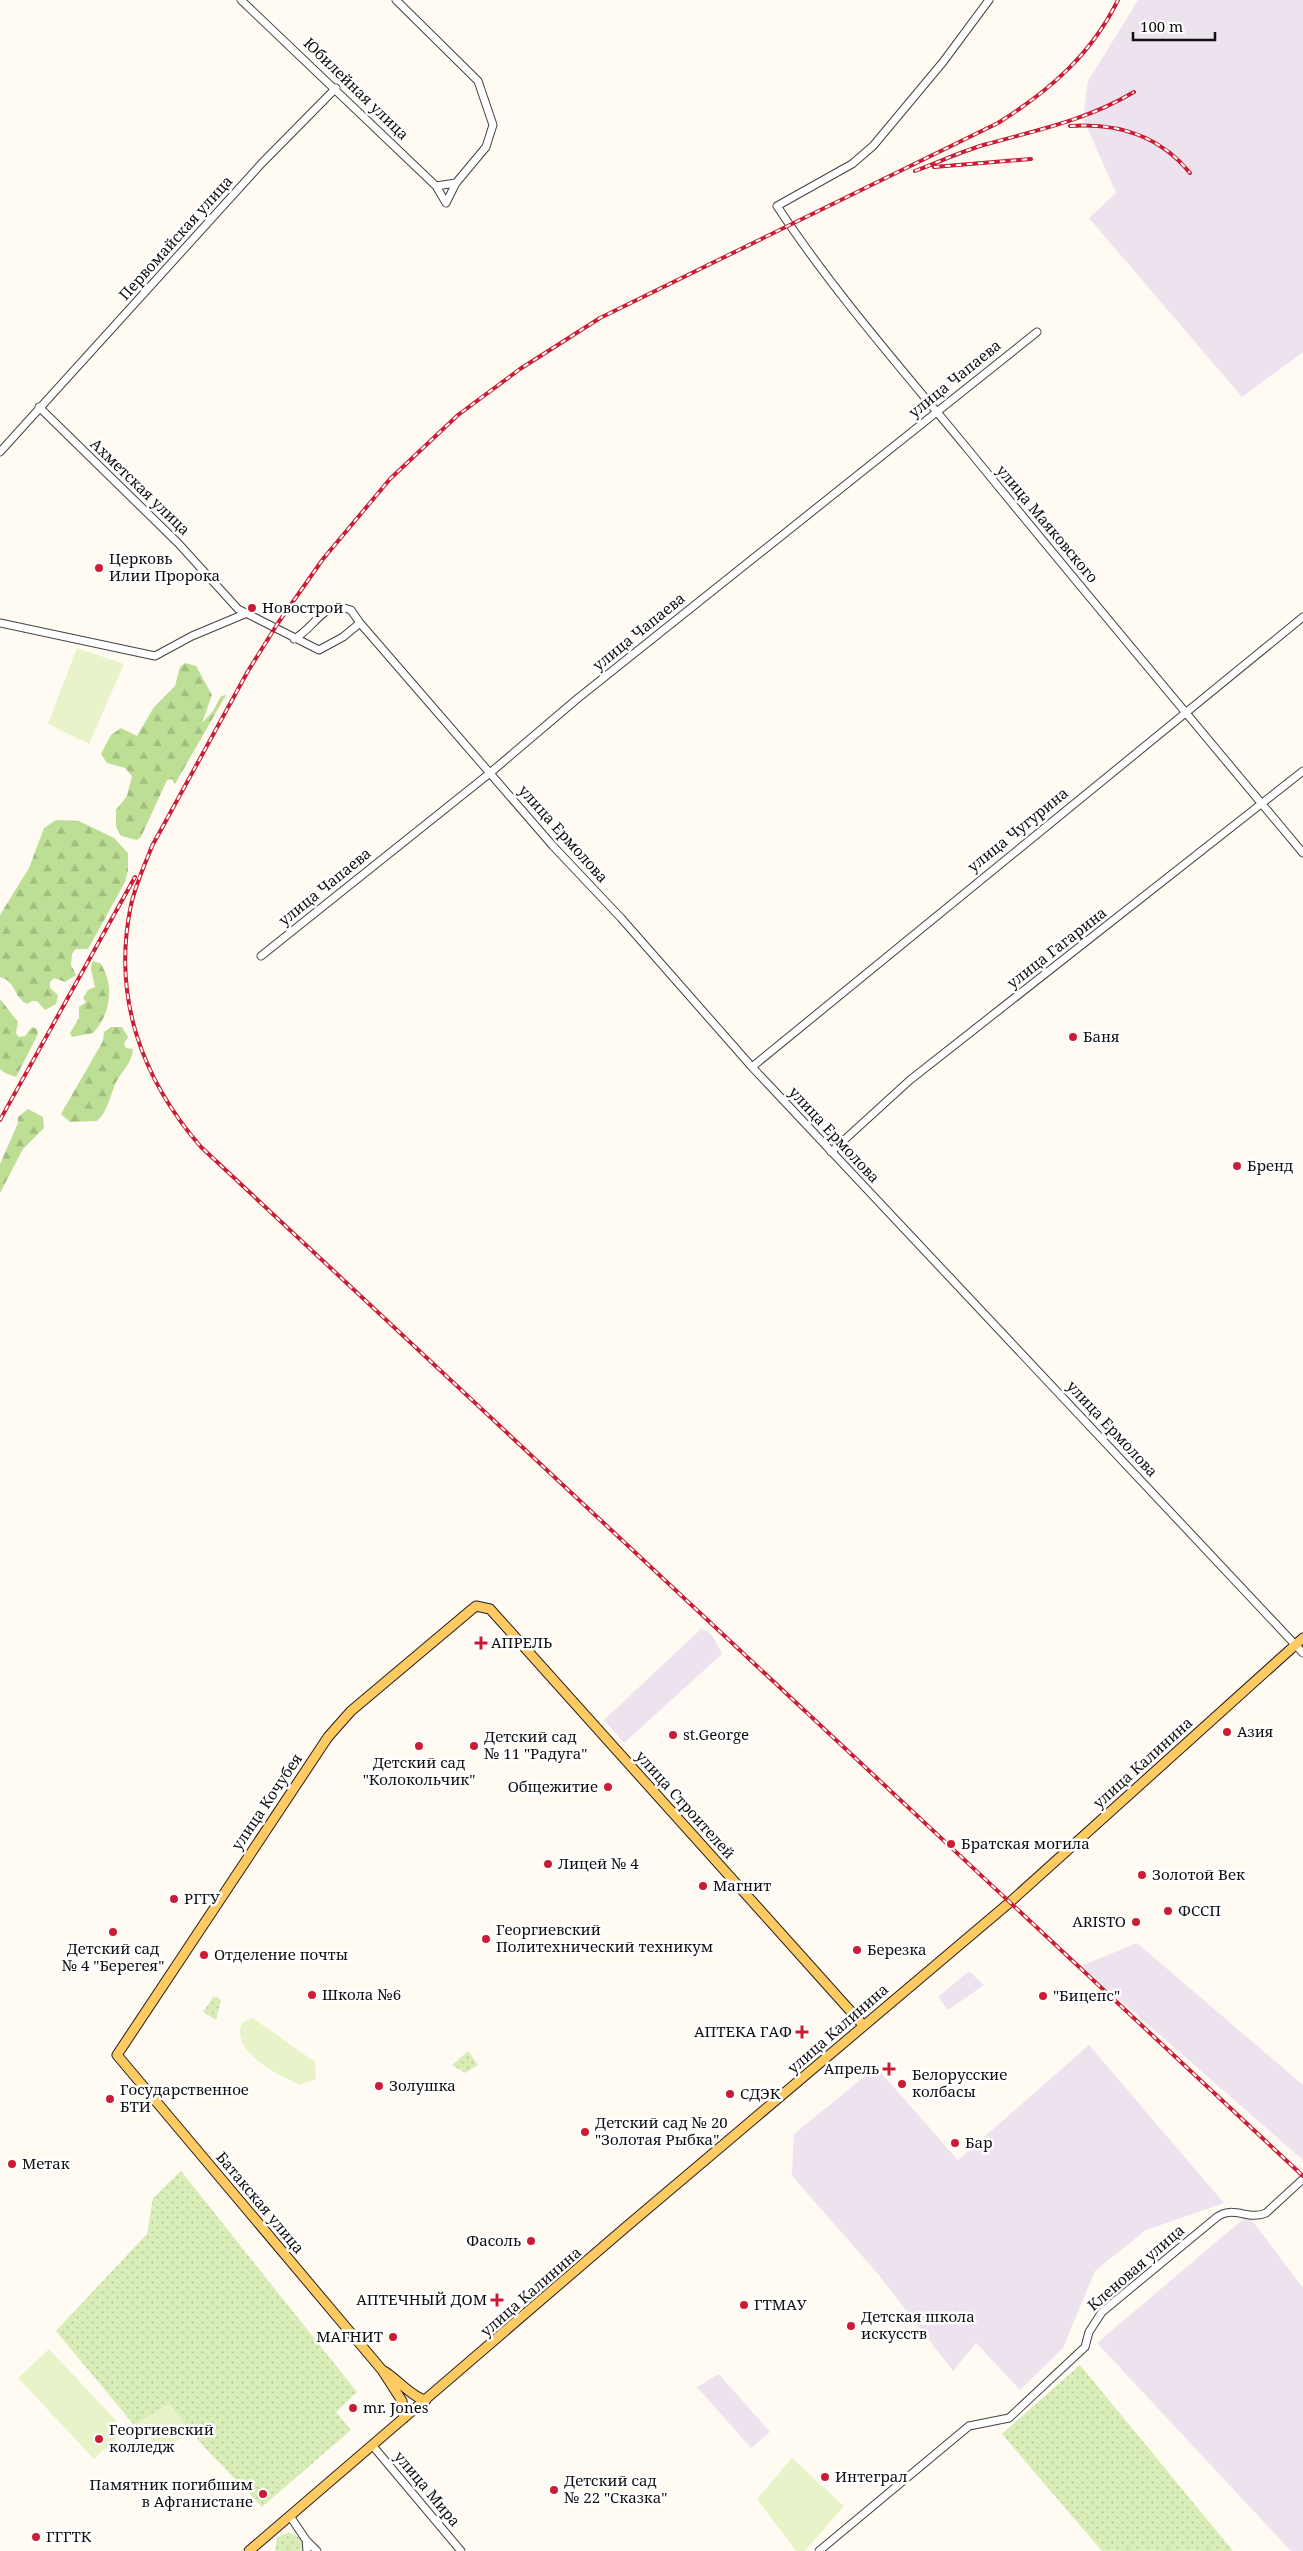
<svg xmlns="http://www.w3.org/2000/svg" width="1303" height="2551" font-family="'Noto Serif',serif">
<defs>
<pattern id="forest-firs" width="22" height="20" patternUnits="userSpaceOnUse" patternTransform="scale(1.25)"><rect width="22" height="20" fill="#bddf95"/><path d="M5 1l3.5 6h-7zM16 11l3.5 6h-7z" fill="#a1be7f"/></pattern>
<pattern id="park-dots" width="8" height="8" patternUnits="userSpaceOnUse" patternTransform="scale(1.25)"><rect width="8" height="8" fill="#d8edb7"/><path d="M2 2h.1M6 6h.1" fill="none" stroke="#b8ca9c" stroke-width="1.8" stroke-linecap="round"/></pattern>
</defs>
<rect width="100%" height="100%" fill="#fffbf2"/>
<path fill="#ece3ee" d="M 1138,0 L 1303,0 L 1303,352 L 1242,397 L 1089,218 L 1116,193 L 1083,118 L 1088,81 Z
M 702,1628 L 712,1635 L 722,1654 L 624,1743 L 604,1720 Z
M 1137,1943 L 1303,2085 L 1303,2160 L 1081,1966 Z
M 969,1971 L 984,1985 L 948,2010 L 938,1997 Z
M 1089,2045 L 1224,2203 L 1146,2230 L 1095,2271 L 1063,2348 L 1020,2390 L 976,2343 L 953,2371 L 878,2274 L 792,2176 L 794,2134 L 876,2067 L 958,2160 Z
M 1248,2215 L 1303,2288 L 1303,2551 L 1291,2551 L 1097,2343 Z
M 719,2374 L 770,2432 L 751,2448 L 697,2387 Z"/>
<path fill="url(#forest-firs)" d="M 185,663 L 196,666 L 212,695 L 202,723 L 213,711 L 221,696 L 226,695 L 175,784 L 172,779 L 167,780 L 141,837 L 137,840 L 121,836 L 116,826 L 116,810 L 127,796 L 132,776 L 125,768 L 107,763 L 101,754 L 111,735 L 121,728 L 137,736 L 154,707 L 175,686 L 180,667 Z
M 56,820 L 79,821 L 114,838 L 128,853 L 128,871 L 125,882 L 88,949 L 76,949 L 72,954 L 71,965 L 76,975 L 65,982 L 54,978 L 50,982 L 50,988 L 58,995 L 56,1004 L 45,1010 L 37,1001 L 32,1001 L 27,1004 C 14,998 16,981 0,977 L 0,915 L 29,868 L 44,828 Z
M 92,961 L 100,963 C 115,984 111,1014 93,1033 L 72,1037 L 70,1033 L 79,1018 L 79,1007 L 86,1002 L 83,998 L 88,990 L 95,987 L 91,969 Z
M 0,999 L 18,1022 L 16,1033 L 19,1037 L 25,1036 L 32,1027 L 37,1029 L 38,1034 L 16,1077 L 5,1073 L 0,1069 Z
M 111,1027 L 122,1027 L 128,1037 L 124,1044 L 126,1048 L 133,1049 C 132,1065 119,1073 114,1087 C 109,1100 108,1110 97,1121 L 70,1122 L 61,1114 L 103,1041 L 104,1032 Z
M 28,1109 L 43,1117 L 44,1128 L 23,1149 L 0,1193 L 0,1164 L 18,1123 L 18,1117 Z"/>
<path fill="url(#park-dots)" d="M 214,1996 L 221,2000 L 216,2020 L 203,2012 Z
M 468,2051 L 478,2065 L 465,2073 L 452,2065 Z
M 181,2171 L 357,2392 L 336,2412 L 351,2430 L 262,2507 L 203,2446 L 169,2404 L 134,2425 L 56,2331 L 147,2234 L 153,2198 Z
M 1080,2365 L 1233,2551 L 1102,2551 L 1002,2434 Z
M 289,2532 L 301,2539 L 302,2551 L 275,2551 L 277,2538 Z"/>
<path fill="#e9f3ca" d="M 77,648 L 124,664 L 89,744 L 48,724 Z
M 253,2018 L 315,2062 L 316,2079 L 299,2085 C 277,2074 230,2052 242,2023 Z
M 49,2349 L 125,2430 L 94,2459 L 18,2378 Z
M 169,2404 L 191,2431 L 163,2451 L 134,2425 Z
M 792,2458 L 844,2506 L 805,2551 L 796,2551 L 757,2499 Z"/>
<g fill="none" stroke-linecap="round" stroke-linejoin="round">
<defs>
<path id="minor" d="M 241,0 L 436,186 L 446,203
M 396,0 L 478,81 L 493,125 L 486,147 L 456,183 L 446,203
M 989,0 L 943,62 L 873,146 L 852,164 L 777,206 C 833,291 901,368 966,447 C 1077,583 1190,718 1303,853
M 436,186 L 456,183
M 39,407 L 178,543 L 238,609 L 319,650 L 343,637 L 360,623 L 351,610 L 337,606 C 319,611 310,631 294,639
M 0,452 L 262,163 L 336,88
M 0,623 L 155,656 L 192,636 L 247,613
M 360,623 L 553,846 L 621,918 L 752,1067 L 1303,1653
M 261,956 L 490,773 L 577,699 L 1037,332
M 752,1067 L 1303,617
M 831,1152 L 910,1080 L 1303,771
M 372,2445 L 461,2551
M 290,2516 L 306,2540 L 317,2551
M 306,2540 L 307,2551
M 819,2551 L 969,2426 L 1009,2418 L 1085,2347 L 1089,2332 L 1102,2312 L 1217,2217 C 1233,2205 1249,2221 1266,2213 L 1303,2179"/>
<path id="major" d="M 382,2370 C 396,2377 412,2398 426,2400
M 404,2418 L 402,2401 L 382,2370 L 117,2055 L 328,1737 L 351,1711 L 471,1610 L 476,1606 L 490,1609 L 863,2025
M 249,2551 L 626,2227 L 1009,1903 L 1303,1638"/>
</defs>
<use href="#minor" stroke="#424242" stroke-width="9"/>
<use href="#major" stroke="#202020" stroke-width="11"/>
<use href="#minor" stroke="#fff" stroke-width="7"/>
<use href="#major" stroke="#ffca62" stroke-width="9"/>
<defs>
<path id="rail" d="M 1070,126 C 1118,123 1159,135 1190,173
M 934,167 L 1031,159
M 915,171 C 939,162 962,151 987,144 C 1038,130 1087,120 1134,92
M 153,844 C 145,864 136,883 131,905 C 112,996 141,1078 201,1147 L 1303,2176
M 151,848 L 248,671 L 278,623 L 323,559 L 390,479 L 458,415 L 520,369 L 600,318 L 998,123 C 1049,91 1091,55 1118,0
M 0,1120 L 135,877"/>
</defs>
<use href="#rail" stroke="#ca1c34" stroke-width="4"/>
<use href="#rail" stroke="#fff" stroke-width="2" stroke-dasharray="5.5" stroke-linecap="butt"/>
</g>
<g fill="#ca1c34" stroke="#fff" stroke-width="2">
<circle cx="99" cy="568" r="5"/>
<circle cx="252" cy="608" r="5"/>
<circle cx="1073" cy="1037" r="5"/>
<circle cx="1237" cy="1166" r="5"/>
<path d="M478.5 1635.5h5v5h5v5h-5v5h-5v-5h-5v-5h5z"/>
<circle cx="1227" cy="1732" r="5"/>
<circle cx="673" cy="1735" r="5"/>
<circle cx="419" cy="1746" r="5"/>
<circle cx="474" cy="1746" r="5"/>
<circle cx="608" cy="1787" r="5"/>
<circle cx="951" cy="1844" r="5"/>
<circle cx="548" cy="1864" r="5"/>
<circle cx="1142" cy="1875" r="5"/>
<circle cx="703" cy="1886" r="5"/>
<circle cx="174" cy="1899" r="5"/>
<circle cx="1168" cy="1911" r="5"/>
<circle cx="1136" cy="1922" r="5"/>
<circle cx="113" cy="1932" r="5"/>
<circle cx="486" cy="1939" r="5"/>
<circle cx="857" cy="1950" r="5"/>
<circle cx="204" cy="1955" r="5"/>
<circle cx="312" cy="1995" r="5"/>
<circle cx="1043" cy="1996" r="5"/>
<path d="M799.5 2024.5h5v5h5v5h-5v5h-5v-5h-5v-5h5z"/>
<path d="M886.5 2061.5h5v5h5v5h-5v5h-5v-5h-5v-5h5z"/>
<circle cx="902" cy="2084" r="5"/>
<circle cx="379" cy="2086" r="5"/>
<circle cx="730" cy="2094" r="5"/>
<circle cx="110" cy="2099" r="5"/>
<circle cx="585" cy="2132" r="5"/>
<circle cx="955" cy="2143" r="5"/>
<circle cx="12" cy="2164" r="5"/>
<circle cx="531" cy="2241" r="5"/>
<path d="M494.5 2292.5h5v5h5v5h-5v5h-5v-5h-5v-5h5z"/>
<circle cx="744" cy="2305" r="5"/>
<circle cx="851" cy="2326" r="5"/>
<circle cx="393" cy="2337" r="5"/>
<circle cx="353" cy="2408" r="5"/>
<circle cx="99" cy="2439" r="5"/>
<circle cx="825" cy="2477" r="5"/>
<circle cx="554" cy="2490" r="5"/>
<circle cx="263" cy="2494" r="5"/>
<circle cx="36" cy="2537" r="5"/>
</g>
<g text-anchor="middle" stroke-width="5" stroke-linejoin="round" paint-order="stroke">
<g font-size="15" fill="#0f0f0f" stroke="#fff">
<text transform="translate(356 89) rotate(44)" y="5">Юбилейная улица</text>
<text transform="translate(176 238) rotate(-48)" y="5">Первомайская улица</text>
<text transform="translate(955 379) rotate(-39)" y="5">улица Чапаева</text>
<text transform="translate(140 487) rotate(44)" y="5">Ахметская улица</text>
<text transform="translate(1047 524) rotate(50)" y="5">улица Маяковского</text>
<text transform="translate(639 632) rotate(-39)" y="5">улица Чапаева</text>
<text transform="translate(1018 830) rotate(-39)" y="5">улица Чугурина</text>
<text transform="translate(563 834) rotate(48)" y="5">улица Ермолова</text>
<text transform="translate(325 887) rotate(-39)" y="5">улица Чапаева</text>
<text transform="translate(1057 948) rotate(-38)" y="5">улица Гагарина</text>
<text transform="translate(834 1135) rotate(47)" y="5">улица Ермолова</text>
<text transform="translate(1112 1429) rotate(47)" y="5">улица Ермолова</text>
<text transform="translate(1143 1763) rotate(-42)" y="5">улица Калинина</text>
<text transform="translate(267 1802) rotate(-56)" y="5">улица Кочубея</text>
<text transform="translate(685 1805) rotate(48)" y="5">улица Строителей</text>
<text transform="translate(838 2029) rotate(-41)" y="5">улица Калинина</text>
<text transform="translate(260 2203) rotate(50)" y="5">Батакская улица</text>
<text transform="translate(1136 2268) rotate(-41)" y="5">Кленовая улица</text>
<text transform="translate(531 2292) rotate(-41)" y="5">улица Калинина</text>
<text transform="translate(427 2489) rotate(50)" y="5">улица Мира</text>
</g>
<g font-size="15" fill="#0f0f0f" stroke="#fff" text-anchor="start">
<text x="109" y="564">Церковь<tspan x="109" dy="17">Илии Пророка</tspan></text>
<text x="262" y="613">Новострой</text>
<text x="1083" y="1042">Баня</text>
<text x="1247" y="1171">Бренд</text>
<text x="491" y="1648">АПРЕЛЬ</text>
<text x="1237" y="1737">Азия</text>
<text x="683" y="1740">st.George</text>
<text x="484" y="1742">Детский сад<tspan x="484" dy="17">№ 11 "Радуга"</tspan></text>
<text x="419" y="1768" text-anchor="middle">Детский сад<tspan x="419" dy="17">"Колокольчик"</tspan></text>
<text x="598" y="1792" text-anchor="end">Общежитие</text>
<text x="961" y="1849">Братская могила</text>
<text x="558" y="1869">Лицей № 4</text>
<text x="1152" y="1880">Золотой Век</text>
<text x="713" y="1891">Магнит</text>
<text x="184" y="1904">РГГУ</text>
<text x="1178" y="1916">ФССП</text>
<text x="1126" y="1927" text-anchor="end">ARISTO</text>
<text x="496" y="1935">Георгиевский<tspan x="496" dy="17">Политехнический техникум</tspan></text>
<text x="113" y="1954" text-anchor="middle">Детский сад<tspan x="113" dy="17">№ 4 "Берегея"</tspan></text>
<text x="867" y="1955">Березка</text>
<text x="214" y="1960">Отделение почты</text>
<text x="322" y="2000">Школа №6</text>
<text x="1053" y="2001">"Бицепс"</text>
<text x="792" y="2037" text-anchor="end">АПТЕКА ГАФ</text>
<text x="879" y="2074" text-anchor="end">Апрель</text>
<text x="912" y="2080">Белорусские<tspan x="912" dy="17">колбасы</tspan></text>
<text x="389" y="2091">Золушка</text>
<text x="120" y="2095">Государственное<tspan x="120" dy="17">БТИ</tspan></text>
<text x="740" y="2099">СДЭК</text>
<text x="595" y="2128">Детский сад № 20<tspan x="595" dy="17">"Золотая Рыбка"</tspan></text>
<text x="965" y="2148">Бар</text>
<text x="22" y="2169">Метак</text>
<text x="521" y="2246" text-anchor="end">Фасоль</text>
<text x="487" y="2305" text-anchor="end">АПТЕЧНЫЙ ДОМ</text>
<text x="754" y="2310">ГТМАУ</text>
<text x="861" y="2322">Детская школа<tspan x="861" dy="17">искусств</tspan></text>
<text x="383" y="2342" text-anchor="end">МАГНИТ</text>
<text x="363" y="2413">mr. Jones</text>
<text x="109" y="2435">Георгиевский<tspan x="109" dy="17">колледж</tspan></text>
<text x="835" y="2482">Интеграл</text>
<text x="564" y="2486">Детский сад<tspan x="564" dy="17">№ 22 "Сказка"</tspan></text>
<text x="253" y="2490" text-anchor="end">Памятник погибшим<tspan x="253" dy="17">в Афганистане</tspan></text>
<text x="46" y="2542">ГГГТК</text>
</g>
</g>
<path d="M1133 32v8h82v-8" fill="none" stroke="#0f0f0f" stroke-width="2.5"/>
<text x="1140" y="32" font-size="15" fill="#0f0f0f" stroke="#ffffff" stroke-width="4" paint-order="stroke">100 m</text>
</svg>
